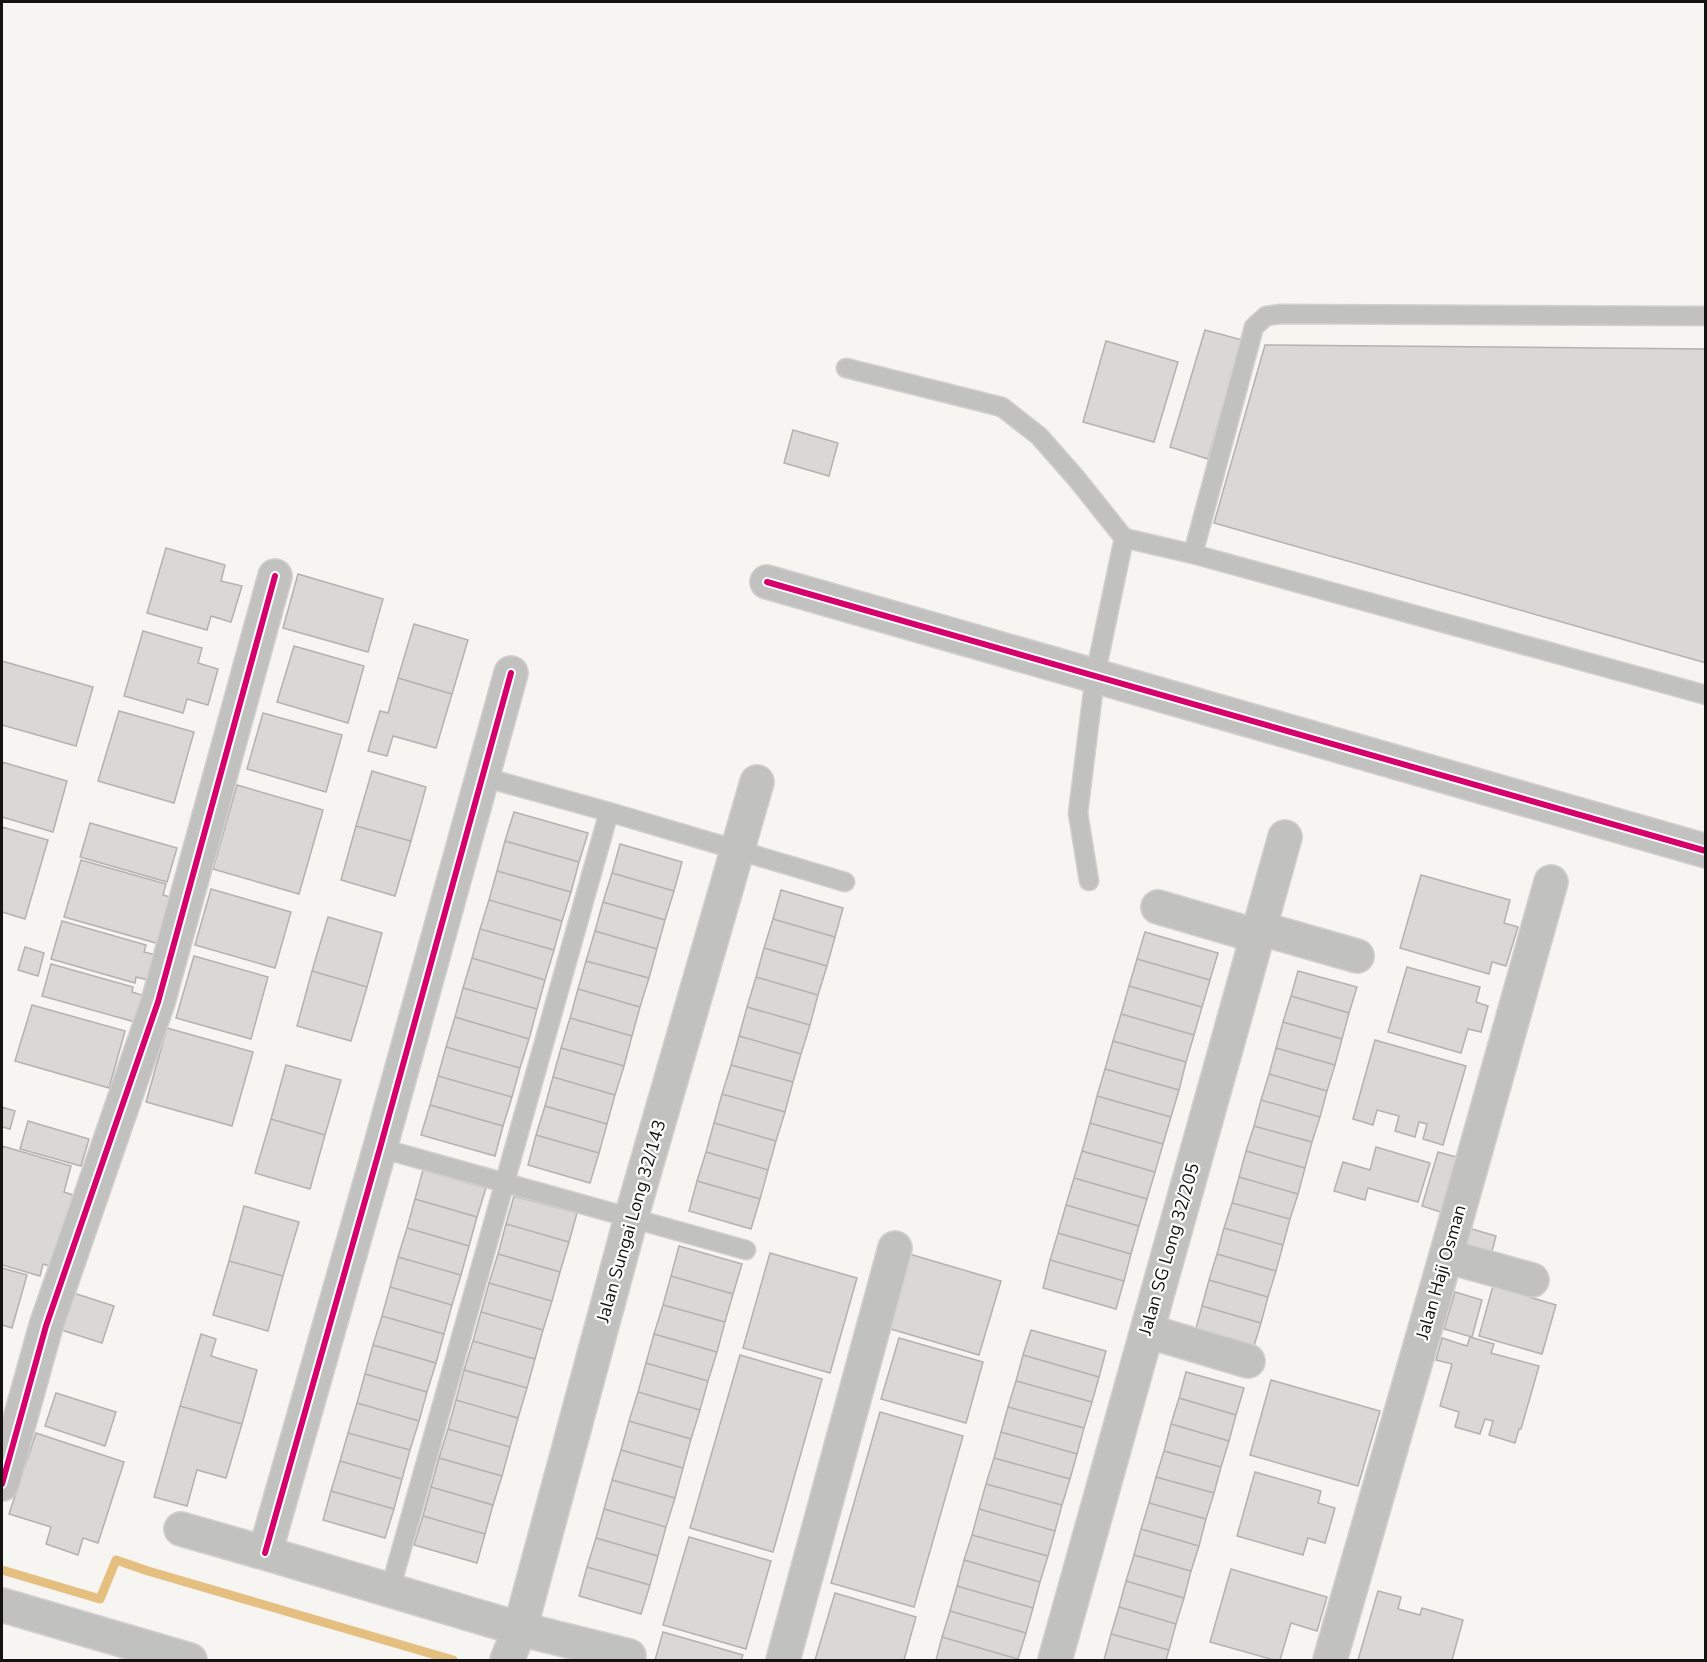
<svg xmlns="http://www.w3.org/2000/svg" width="1707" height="1662" font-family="'Nunito Sans',sans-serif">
<rect width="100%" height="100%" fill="#f7f5f2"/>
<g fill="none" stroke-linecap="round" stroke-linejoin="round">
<path stroke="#e4bf7f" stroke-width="9" d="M 2,1570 L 100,1599 L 116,1560 L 148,1571 L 453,1660"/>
</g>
<path fill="#dad8d6" stroke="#b3b2b0" stroke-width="1.5" d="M 1205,330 L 1242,340 L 1208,459 L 1170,447 Z
M 1106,341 L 1178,362 L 1154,442 L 1083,422 Z
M 1265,345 L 1706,349 L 1706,663 L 1214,523 Z
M 793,430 L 838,443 L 829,476 L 784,463 Z
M 166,548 L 225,565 L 221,581 L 242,586 L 231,622 L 211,616 L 207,630 L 147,613 Z
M 298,574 L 383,599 L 368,652 L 283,628 Z
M 414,624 L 468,640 L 452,694 L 398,678 Z
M 143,631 L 202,648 L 198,663 L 218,669 L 208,705 L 187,699 L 183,713 L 124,696 Z
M 294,646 L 364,666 L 348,723 L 277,702 Z
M 2,661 L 93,687 L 76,746 L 2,725 Z
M 398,678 L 452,694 L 436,748 L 393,736 L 387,756 L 368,751 L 380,711 L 388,713 Z
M 119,711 L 194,732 L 174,803 L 98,781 Z
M 263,713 L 342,735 L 326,792 L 247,769 Z
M 2,762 L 67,781 L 53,832 L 2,817 Z
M 372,771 L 426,787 L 411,841 L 356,826 Z
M 237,785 L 323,810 L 299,894 L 213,869 Z
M 514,812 L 588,833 L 579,862 L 505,841 Z
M 90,823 L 177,848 L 167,882 L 80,857 Z
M 356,826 L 411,841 L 395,896 L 341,880 Z
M 2,827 L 48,840 L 25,919 L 2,912 Z
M 505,841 L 579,862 L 571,892 L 497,871 Z
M 620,844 L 682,862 L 674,891 L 612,873 Z
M 81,860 L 166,884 L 163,895 L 177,899 L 163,945 L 64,917 Z
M 497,871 L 571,892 L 562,921 L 489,900 Z
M 612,873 L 674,891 L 665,920 L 603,902 Z
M 1421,875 L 1510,900 L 1504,923 L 1518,927 L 1506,966 L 1492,962 L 1489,974 L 1400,948 Z
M 211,889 L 291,912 L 275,968 L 195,945 Z
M 781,890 L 843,908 L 835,937 L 773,919 Z
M 489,900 L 562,921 L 554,950 L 480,929 Z
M 603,902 L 665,920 L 657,949 L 595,931 Z
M 328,917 L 382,933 L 367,987 L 312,971 Z
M 773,919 L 835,937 L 827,966 L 764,948 Z
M 62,921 L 146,945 L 144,952 L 156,955 L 148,980 L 136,977 L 135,983 L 51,959 Z
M 480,929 L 554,950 L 545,980 L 472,958 Z
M 595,931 L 657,949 L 649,978 L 586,961 Z
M 1145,932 L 1218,953 L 1210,980 L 1137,959 Z
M 25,947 L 44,953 L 38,976 L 18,970 Z
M 764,948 L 827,966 L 818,995 L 756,977 Z
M 194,956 L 268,977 L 251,1039 L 176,1018 Z
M 472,958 L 545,980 L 537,1009 L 463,988 Z
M 1137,959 L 1210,980 L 1202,1007 L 1129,986 Z
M 586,961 L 649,978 L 640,1007 L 578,989 Z
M 51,964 L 133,987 L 132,992 L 142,995 L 135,1022 L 42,996 Z
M 1407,967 L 1480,987 L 1476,1002 L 1488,1006 L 1481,1032 L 1468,1029 L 1461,1053 L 1388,1032 Z
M 312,971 L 367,987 L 351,1041 L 297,1026 Z
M 1298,971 L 1357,987 L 1349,1013 L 1291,996 Z
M 756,977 L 818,995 L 810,1025 L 747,1007 Z
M 1129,986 L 1202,1007 L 1194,1035 L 1121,1014 Z
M 463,988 L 537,1009 L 529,1039 L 455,1017 Z
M 578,989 L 640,1007 L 632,1036 L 570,1018 Z
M 1291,996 L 1349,1013 L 1342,1039 L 1283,1022 Z
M 32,1005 L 125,1031 L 109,1088 L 15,1061 Z
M 747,1007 L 810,1025 L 801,1054 L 739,1036 Z
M 1121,1014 L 1194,1035 L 1186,1062 L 1113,1041 Z
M 455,1017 L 529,1039 L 520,1068 L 446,1047 Z
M 570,1018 L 632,1036 L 624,1066 L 561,1048 Z
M 1283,1022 L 1342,1039 L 1335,1065 L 1276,1048 Z
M 167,1028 L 253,1052 L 232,1126 L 146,1102 Z
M 739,1036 L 801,1054 L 793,1082 L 731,1065 Z
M 1375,1040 L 1466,1066 L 1443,1145 L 1423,1139 L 1427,1124 L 1419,1122 L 1415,1137 L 1395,1131 L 1399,1116 L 1377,1110 L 1373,1125 L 1353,1119 Z
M 1113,1041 L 1186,1062 L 1179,1090 L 1105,1069 Z
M 446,1047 L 520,1068 L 512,1097 L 438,1076 Z
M 561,1048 L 624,1066 L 615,1095 L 553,1077 Z
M 1276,1048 L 1335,1065 L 1327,1091 L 1269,1074 Z
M 286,1065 L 341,1080 L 325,1135 L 271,1119 Z
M 731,1065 L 793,1082 L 785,1112 L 722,1094 Z
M 1105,1069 L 1179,1090 L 1171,1117 L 1097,1096 Z
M 1269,1074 L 1327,1091 L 1320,1117 L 1261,1100 Z
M 438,1076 L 512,1097 L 503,1126 L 430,1105 Z
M 553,1077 L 615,1095 L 607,1124 L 545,1106 Z
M 722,1094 L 785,1112 L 776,1141 L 714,1123 Z
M 1097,1096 L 1171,1117 L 1163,1144 L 1090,1123 Z
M 1261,1100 L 1320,1117 L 1312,1142 L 1254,1126 Z
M 430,1105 L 503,1126 L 495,1156 L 421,1135 Z
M 545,1106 L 607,1124 L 599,1153 L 536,1135 Z
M 2,1107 L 15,1111 L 10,1129 L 2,1127 Z
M 271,1119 L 325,1135 L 310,1189 L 255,1173 Z
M 28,1121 L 89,1139 L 81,1166 L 20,1149 Z
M 714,1123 L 776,1141 L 768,1170 L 706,1152 Z
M 1090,1123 L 1163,1144 L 1155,1172 L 1082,1151 Z
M 1254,1126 L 1312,1142 L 1305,1168 L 1246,1151 Z
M 536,1135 L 599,1153 L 590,1183 L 528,1165 Z
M 2,1146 L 71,1166 L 64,1192 L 73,1195 L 53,1267 L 43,1264 L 40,1276 L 2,1265 Z
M 1376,1147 L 1430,1163 L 1418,1202 L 1368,1188 L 1365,1200 L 1334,1191 L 1343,1162 L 1370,1170 Z
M 1082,1151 L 1155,1172 L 1147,1199 L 1074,1178 Z
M 1246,1151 L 1305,1168 L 1298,1194 L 1239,1177 Z
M 706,1152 L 768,1170 L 760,1199 L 697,1181 Z
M 1438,1152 L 1460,1158 L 1444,1213 L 1422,1206 Z
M 423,1170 L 486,1188 L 477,1217 L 415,1199 Z
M 1239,1177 L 1298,1194 L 1290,1219 L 1232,1203 Z
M 1074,1178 L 1147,1199 L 1139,1226 L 1066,1205 Z
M 697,1181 L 760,1199 L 751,1229 L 689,1211 Z
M 514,1196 L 577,1213 L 569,1242 L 506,1224 Z
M 415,1199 L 477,1217 L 469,1246 L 407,1228 Z
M 1232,1203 L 1290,1219 L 1283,1245 L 1224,1228 Z
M 1066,1205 L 1139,1226 L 1131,1254 L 1058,1233 Z
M 244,1206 L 299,1222 L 283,1276 L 229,1261 Z
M 506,1224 L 569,1242 L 560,1272 L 498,1254 Z
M 1465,1227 L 1496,1236 L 1491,1255 L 1459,1246 Z
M 407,1228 L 469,1246 L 461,1275 L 398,1257 Z
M 1224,1228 L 1283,1245 L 1276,1271 L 1217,1254 Z
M 1058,1233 L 1131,1254 L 1124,1281 L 1050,1260 Z
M 679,1246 L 742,1264 L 733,1294 L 671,1276 Z
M 770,1253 L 857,1278 L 830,1373 L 743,1348 Z
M 906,1253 L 1001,1281 L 979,1355 L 884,1327 Z
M 498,1254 L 560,1272 L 552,1301 L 489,1283 Z
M 1217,1254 L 1276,1271 L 1268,1297 L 1209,1280 Z
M 398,1257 L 461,1275 L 452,1305 L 390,1287 Z
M 1050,1260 L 1124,1281 L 1116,1309 L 1043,1288 Z
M 229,1261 L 283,1276 L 268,1331 L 213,1315 Z
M 2,1268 L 27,1275 L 12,1328 L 2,1325 Z
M 671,1276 L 733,1294 L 725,1322 L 663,1305 Z
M 1209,1280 L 1268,1297 L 1261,1323 L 1202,1306 Z
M 489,1283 L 552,1301 L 543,1330 L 481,1312 Z
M 1493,1286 L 1556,1305 L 1542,1354 L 1479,1336 Z
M 390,1287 L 452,1305 L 444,1334 L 382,1316 Z
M 64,1290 L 114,1306 L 102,1343 L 52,1327 Z
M 1455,1292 L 1482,1300 L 1472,1337 L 1444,1329 Z
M 663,1305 L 725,1322 L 717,1352 L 654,1334 Z
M 1202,1306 L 1261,1323 L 1253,1349 L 1195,1332 Z
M 481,1312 L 543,1330 L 535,1359 L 473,1341 Z
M 382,1316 L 444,1334 L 436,1363 L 373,1345 Z
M 1031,1330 L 1106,1351 L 1099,1377 L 1023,1355 Z
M 201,1334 L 216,1339 L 211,1356 L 257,1370 L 242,1424 L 180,1406 Z
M 654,1334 L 717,1352 L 708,1381 L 646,1363 Z
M 1470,1337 L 1494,1344 L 1491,1353 L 1539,1366 L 1521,1429 L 1519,1429 L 1515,1443 L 1489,1435 L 1493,1421 L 1485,1419 L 1480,1434 L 1455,1427 L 1459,1412 L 1440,1406 L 1452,1364 L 1436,1360 L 1442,1338 L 1467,1346 Z
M 899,1338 L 983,1362 L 966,1423 L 881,1399 Z
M 473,1341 L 535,1359 L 527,1388 L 464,1370 Z
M 373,1345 L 436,1363 L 427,1392 L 365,1374 Z
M 740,1355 L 822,1379 L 773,1552 L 690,1528 Z
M 1023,1355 L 1099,1377 L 1092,1402 L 1016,1381 Z
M 646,1363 L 708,1381 L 700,1410 L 638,1392 Z
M 464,1370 L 527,1388 L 518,1418 L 456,1400 Z
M 1186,1372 L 1244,1388 L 1236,1415 L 1179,1398 Z
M 365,1374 L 427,1392 L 419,1421 L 357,1403 Z
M 1271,1380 L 1380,1411 L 1358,1486 L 1250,1455 Z
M 1016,1381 L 1092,1402 L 1084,1428 L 1008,1407 Z
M 638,1392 L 700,1410 L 691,1439 L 629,1421 Z
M 56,1393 L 116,1412 L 105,1446 L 45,1426 Z
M 1179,1398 L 1236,1415 L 1229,1441 L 1171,1424 Z
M 456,1400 L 518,1418 L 510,1447 L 448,1429 Z
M 357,1403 L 419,1421 L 410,1450 L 348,1433 Z
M 180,1406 L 242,1424 L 226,1478 L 197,1470 L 187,1506 L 154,1497 Z
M 1008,1407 L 1084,1428 L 1077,1454 L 1001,1432 Z
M 880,1412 L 963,1436 L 914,1607 L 831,1583 Z
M 629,1421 L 691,1439 L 683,1468 L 621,1450 Z
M 1171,1424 L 1229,1441 L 1221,1467 L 1164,1451 Z
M 448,1429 L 510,1447 L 502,1476 L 439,1458 Z
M 1001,1432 L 1077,1454 L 1070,1479 L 994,1458 Z
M 36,1433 L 124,1462 L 98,1543 L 83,1538 L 78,1555 L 46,1544 L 51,1527 L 9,1514 Z
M 348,1433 L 410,1450 L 402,1479 L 340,1461 Z
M 621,1450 L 683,1468 L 675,1498 L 612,1480 Z
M 1164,1451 L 1221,1467 L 1214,1493 L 1156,1477 Z
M 439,1458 L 502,1476 L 493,1505 L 431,1487 Z
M 994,1458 L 1070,1479 L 1062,1505 L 986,1484 Z
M 340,1461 L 402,1479 L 394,1509 L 331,1491 Z
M 1255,1472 L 1321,1491 L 1318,1503 L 1335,1508 L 1325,1543 L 1308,1538 L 1303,1555 L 1237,1536 Z
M 1156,1477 L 1214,1493 L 1206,1519 L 1149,1503 Z
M 612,1480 L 675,1498 L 666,1527 L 604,1509 Z
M 986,1484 L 1062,1505 L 1055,1531 L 979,1509 Z
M 431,1487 L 493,1505 L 485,1534 L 423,1516 Z
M 331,1491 L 394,1509 L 385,1538 L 323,1520 Z
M 1149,1503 L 1206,1519 L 1199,1546 L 1141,1529 Z
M 604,1509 L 666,1527 L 658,1556 L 596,1538 Z
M 979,1509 L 1055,1531 L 1048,1556 L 972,1535 Z
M 423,1516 L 485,1534 L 477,1563 L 414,1545 Z
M 1141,1529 L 1199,1546 L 1191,1571 L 1134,1555 Z
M 972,1535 L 1048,1556 L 1040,1582 L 964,1560 Z
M 689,1537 L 771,1561 L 746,1649 L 663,1625 Z
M 596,1538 L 658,1556 L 650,1585 L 587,1567 Z
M 1134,1555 L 1191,1571 L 1184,1598 L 1126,1581 Z
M 964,1560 L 1040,1582 L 1033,1608 L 957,1586 Z
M 587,1567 L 650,1585 L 641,1614 L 579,1596 Z
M 1231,1569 L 1327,1597 L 1317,1631 L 1291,1623 L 1280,1660 L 1274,1660 L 1210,1642 Z
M 1126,1581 L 1184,1598 L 1176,1624 L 1119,1607 Z
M 957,1586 L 1033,1608 L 1026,1633 L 950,1611 Z
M 1378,1591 L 1401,1597 L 1398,1609 L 1420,1615 L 1422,1608 L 1463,1620 L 1452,1660 L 1358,1660 Z
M 835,1593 L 916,1617 L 904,1660 L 815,1660 Z
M 1119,1607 L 1176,1624 L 1169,1650 L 1111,1634 Z
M 950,1611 L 1026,1633 L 1018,1659 L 942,1637 Z
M 663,1632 L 743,1655 L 741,1660 L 655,1660 Z
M 1111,1634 L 1169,1650 L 1166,1660 L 1104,1660 Z
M 942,1637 L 1018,1659 L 1018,1660 L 936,1660 Z"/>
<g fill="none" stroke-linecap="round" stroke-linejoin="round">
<defs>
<path id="lane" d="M 846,368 L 1002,407 L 1039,436 L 1076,478 L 1124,538
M 1193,554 L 1254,327 L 1266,316 L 1281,314 L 1706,316
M 483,777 L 609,812 L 845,882
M 1089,881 L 1078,813 L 1095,676 L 1124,538 L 1193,554 L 1706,695
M 380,1148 L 746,1250
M 390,1590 L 609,812"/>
<path id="street" d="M 767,582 L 1706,851
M 1158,907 L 1257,936
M 1259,928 L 1357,956
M 1446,1256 L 1532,1280
M 1147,1331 L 1248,1361
M 2,1484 L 46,1326 L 158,1002 L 275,576
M 181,1529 L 265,1553 L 520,1629 L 629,1656
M 265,1553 L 380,1148 L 511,673
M 2,1605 L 190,1660
M 507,1660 L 520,1629 L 631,1218 L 757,782
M 783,1660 L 895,1248
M 1055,1660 L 1285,837
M 1330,1660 L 1446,1256 L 1551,882"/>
</defs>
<use href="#lane" stroke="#d2d1cf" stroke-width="21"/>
<use href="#street" stroke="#d2d1cf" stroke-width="36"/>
<use href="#lane" stroke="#c1c1c0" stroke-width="18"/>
<use href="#street" stroke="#c1c1c0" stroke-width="33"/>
<defs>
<path id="cycleway" d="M 767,582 L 1706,851
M 2,1484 L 46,1326 L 158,1002 L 275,576
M 265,1553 L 380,1148 L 511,673"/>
</defs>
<use href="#cycleway" stroke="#fff" stroke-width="10"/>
<use href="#cycleway" stroke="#d6006c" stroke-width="6"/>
</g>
<g text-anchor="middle" stroke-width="4.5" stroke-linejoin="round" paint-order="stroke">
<g font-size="18" fill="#141312" stroke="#fff">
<text transform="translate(631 1221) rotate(-74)" y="6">Jalan Sungai Long 32/143</text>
<text transform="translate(1169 1249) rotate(-74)" y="6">Jalan SG Long 32/205</text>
<text transform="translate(1441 1272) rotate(-74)" y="6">Jalan Haji Osman</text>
</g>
</g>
<rect width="1707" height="1662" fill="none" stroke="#141312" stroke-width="6"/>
</svg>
